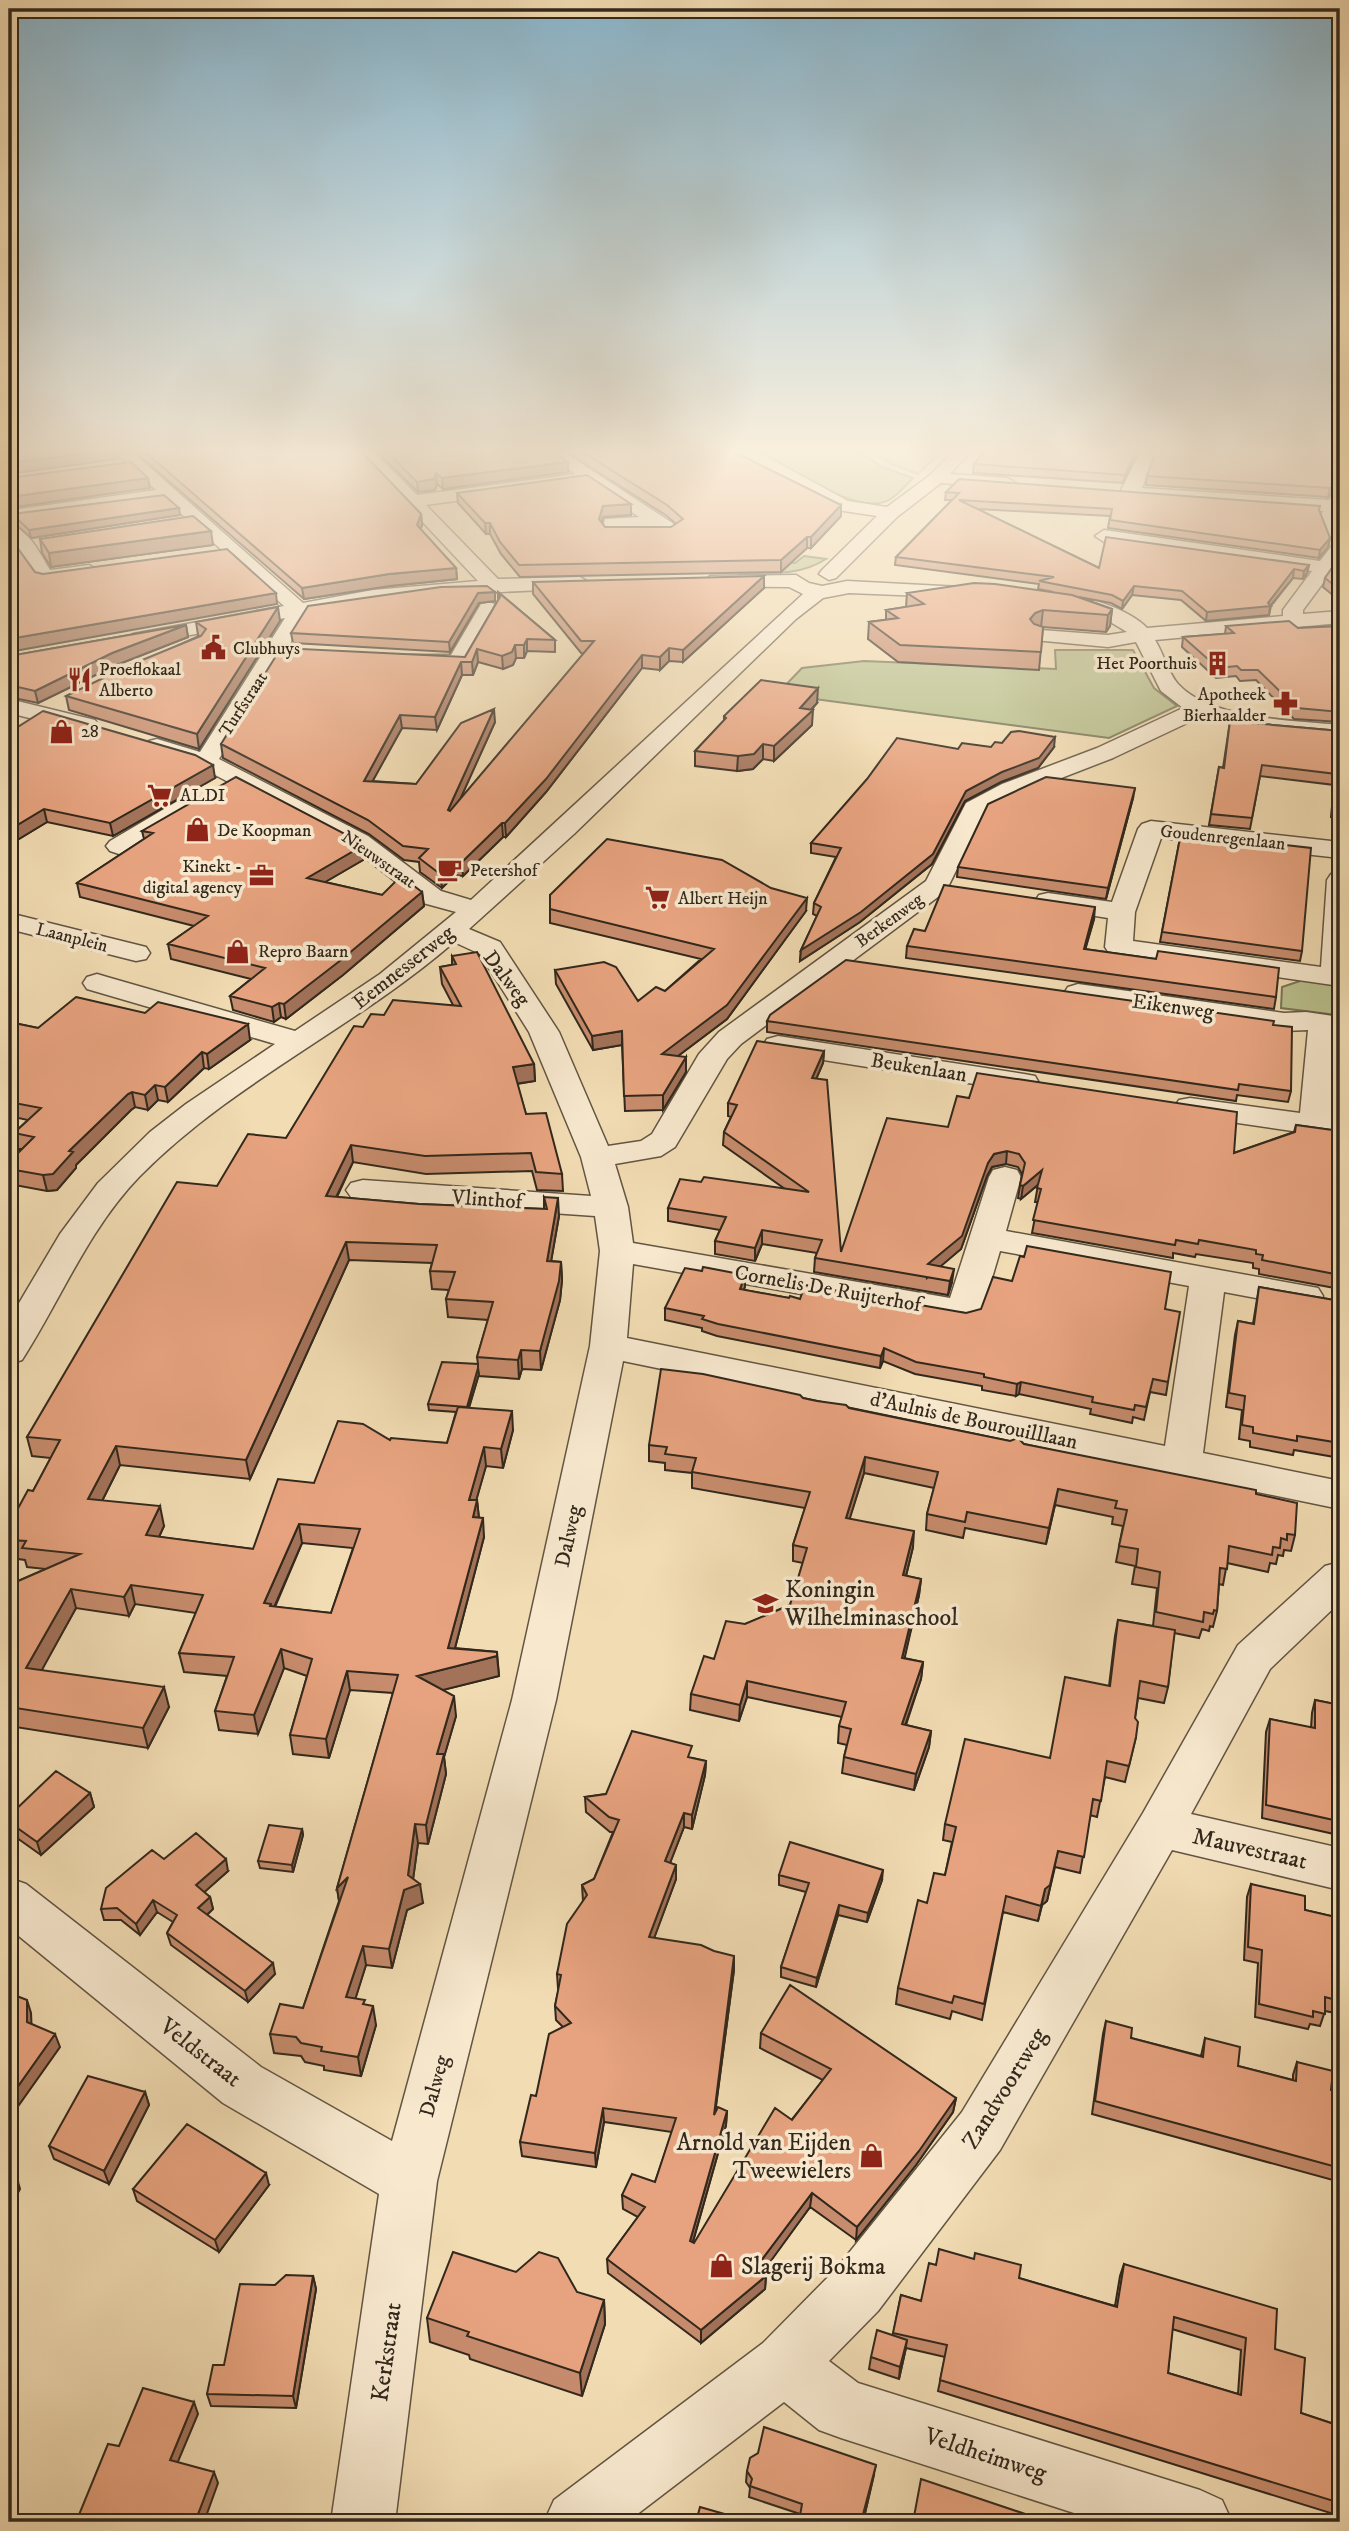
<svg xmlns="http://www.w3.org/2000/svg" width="1349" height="2531" font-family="'IM FELL DW Pica',serif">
<rect width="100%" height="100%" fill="#f2dcb3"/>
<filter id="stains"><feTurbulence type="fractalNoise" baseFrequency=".00286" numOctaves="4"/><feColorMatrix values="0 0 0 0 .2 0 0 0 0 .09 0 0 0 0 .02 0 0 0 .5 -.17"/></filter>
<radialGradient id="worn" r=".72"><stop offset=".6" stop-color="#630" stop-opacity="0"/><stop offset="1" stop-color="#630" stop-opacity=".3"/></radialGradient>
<path fill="#b9c08d" stroke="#767454" stroke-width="2" d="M 759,451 L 858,451 L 882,467 L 913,478 C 906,485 898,495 889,500 C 857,517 787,466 759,451 Z
M 872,451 L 942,451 L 918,474 L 894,465 Z
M 804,556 L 826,559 C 800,576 770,573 739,574 L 749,559 L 795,563 Z
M 1055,650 L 1133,650 L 1154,688 L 1177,706 L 1109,738 L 777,694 L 802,668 L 864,661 L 1056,669 Z
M 1303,980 L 1337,985 L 1337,1015 L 1281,1008 L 1282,987 Z"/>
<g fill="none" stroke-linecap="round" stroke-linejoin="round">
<defs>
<path id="minor" d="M 114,451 L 131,451 L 303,603 L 373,590 L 478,581 L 356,451 L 373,451 L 417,495 L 575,474 L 544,451 L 562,451 L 677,526 L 680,530 L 677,534 L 671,535 L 605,535 L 602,531 L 605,519 L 639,517 L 588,483 L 426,505 L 498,579 L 580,577 L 590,583 L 580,589 C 488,591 398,597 308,614 L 219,759 L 368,836 L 441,891 L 471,900 L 803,594 L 789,587 L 717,586 L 707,580 L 710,576 L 796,575 L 809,583 L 822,586 L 847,581 L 980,588 L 983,592 L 980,596 L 973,598 L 849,593 L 823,598 L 796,619 L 574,834 L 469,929 L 500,942 L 559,1032 L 608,1146 L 641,1141 L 652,1134 L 699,1054 L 719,1032 L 926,881 L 966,803 L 1002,784 L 1097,748 L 1183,708 L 1161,691 L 1136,642 L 1108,647 L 1034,640 L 1031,636 L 1034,632 L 1041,630 L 1108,635 L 1127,632 L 1102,617 L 1060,606 L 1057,602 L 1060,598 C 1083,592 1131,611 1147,628 L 1283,616 L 1283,610 L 1312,571 L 1104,542 L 1095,536 L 1104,530 L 1320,561 L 1331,547 L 1320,517 L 1323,511 L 1123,496 L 1120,492 L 1141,451 L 1156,452 L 1142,488 L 1329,500 L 1334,494 L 1340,493 L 1338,517 L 1340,560 L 1303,610 L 1303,614 L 1340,611 L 1340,623 L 1155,640 C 1164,654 1167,671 1178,684 C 1211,720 1295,720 1340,725 L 1340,739 L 1253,729 L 1202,716 L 1113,758 L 1020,794 L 985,812 L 946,891 L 741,1044 L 727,1059 L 675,1147 L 661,1156 L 615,1164 L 628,1207 L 633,1243 L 950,1298 L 989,1177 L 993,1170 L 1005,1167 L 1017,1170 L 1021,1177 L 1006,1231 L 1318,1288 L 1323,1296 L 1318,1304 L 1305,1307 L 1224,1292 L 1203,1453 L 1340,1481 L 1340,1509 L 623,1361 L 556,1700 L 437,2181 L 395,2522 L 331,2522 L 379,2194 L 223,2103 L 9,1928 L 9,1878 L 26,1884 L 261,2067 L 392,2141 L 512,1700 L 590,1346 L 600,1251 L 595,1216 L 363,1200 L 351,1197 L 346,1190 L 351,1183 L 363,1180 L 591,1196 L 581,1157 L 529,1032 L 480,954 L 454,942 C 355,1028 231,1083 139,1177 C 88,1230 61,1299 22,1360 L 9,1364 L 9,1320 L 60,1234 L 98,1183 L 150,1132 L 186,1104 L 275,1044 L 87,989 L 83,983 L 87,977 L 97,974 L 107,977 L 295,1031 L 380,974 L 456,912 L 423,903 L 350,846 L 198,766 L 149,751 L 145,746 L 149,741 L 157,739 L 200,752 L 285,618 L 140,644 L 133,642 L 130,638 L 133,634 L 284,606 L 166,500 L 19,519 L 10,514 L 19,509 L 156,490 ZM 1000,1251 L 1189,1286 L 1165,1446 L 627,1338 L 633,1264 L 964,1323 L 977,1320 L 982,1312 Z
M 737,451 L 756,451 L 848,501 L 887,507 L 929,476 L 954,451 L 971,451 L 950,474 L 1007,478 L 1016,483 L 1007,488 L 941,483 L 897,517 L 836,578 L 829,580 L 819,574 L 822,570 L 877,516 L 837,510 Z
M 9,524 C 28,528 41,555 50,570 L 89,565 L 99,571 L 89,577 L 45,583 L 38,581 L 9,540 Z
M 488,602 L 495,604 L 498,608 L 466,667 L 458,668 L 408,665 L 405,660 L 408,655 L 451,655 L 481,604 Z
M 9,699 L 95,720 L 98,725 L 95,730 L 87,732 L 9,713 Z
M 185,800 L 194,802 L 197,807 L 194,812 L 128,851 L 119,854 L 110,851 L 106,846 L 110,841 L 176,802 Z
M 1151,821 L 1340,842 L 1340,858 L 1161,838 L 1135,912 L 1133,941 L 1321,967 L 1327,880 L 1331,874 L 1340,872 L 1340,986 L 1109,953 L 1105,947 L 1108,918 L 1039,907 L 1035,901 L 1039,895 L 1048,893 L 1112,902 L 1138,829 L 1142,824 Z
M 9,913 L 146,947 L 150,953 L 146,959 L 136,961 L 9,929 Z
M 1078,984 L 1284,1013 L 1306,1012 L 1340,1017 L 1331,1117 L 1340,1118 L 1340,1138 L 1190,1116 L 1179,1114 L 1174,1107 L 1179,1100 L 1190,1098 L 1300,1113 L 1308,1030 L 1284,1031 L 1068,999 L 1064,993 L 1068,987 Z
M 778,1036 L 1024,1074 L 1035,1076 L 1039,1083 L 1035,1090 L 1024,1092 L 767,1051 L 763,1045 L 767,1039 Z
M 1340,1562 L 1340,1602 L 1270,1669 L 1191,1814 L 1340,1848 L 1340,1890 L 1172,1850 L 1000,2150 L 878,2311 L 829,2361 L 858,2383 L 1200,2490 L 1222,2500 L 1232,2522 L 1102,2522 L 841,2438 L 819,2430 L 784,2402 L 627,2522 L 544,2522 L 554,2500 L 763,2343 L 836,2269 L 962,2112 L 1143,1813 L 1238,1645 L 1325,1566 Z"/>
</defs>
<use href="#minor" stroke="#625542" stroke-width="3"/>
<use href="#minor" fill="#f7e8ce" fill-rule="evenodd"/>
</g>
<path fill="#c78c6d" stroke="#32281c" stroke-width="2" fill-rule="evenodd" d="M 134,451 L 361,451 L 421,514 L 422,525 L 420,529 L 456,568 L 457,579 L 390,586 L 304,599 Z
M 376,451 L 553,451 L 568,462 L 568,472 L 443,489 L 437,484 L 435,490 L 418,492 Z
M 565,451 L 732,451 L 841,505 L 841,516 L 811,548 L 807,548 L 781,572 L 520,577 L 501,554 L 490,534 L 486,534 L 458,503 L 457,493 L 631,515 L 603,517 L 602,523 L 605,527 L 671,527 L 676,524 L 667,516 Z
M 985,451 L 1138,451 L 1123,483 L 973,473 L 974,464 Z
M 1340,451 L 1340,491 L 1334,491 L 1328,497 L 1146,485 L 1147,476 Z
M 946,492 L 1319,511 L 1330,538 L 1328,547 L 1319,558 L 1108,528 L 1110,516 L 977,509 L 1099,568 L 1309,565 L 1307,573 L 1303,579 L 1293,578 L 1271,606 L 1269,615 L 1206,621 L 1181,600 L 1132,595 L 1122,609 L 1111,603 L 1079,597 L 1112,609 L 1110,626 L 1106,632 L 1043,627 L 1039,670 L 898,662 L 868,639 L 869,622 L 886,620 L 886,610 L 906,607 L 907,593 L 1053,592 L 1038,589 L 1039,584 L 895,565 L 896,557 L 952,500 L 945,500 Z
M 12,514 L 180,515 L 31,538 L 13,522 Z
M 40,539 L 213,545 L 51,567 L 42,553 Z
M 1340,556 L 1340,601 L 1323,587 L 1325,578 Z
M 533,582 L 764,588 L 683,662 L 669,661 L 660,670 L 642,668 L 546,792 L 506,837 L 503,837 L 463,876 L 455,875 L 442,888 L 420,872 L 419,862 L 404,860 L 369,834 L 223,758 L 221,744 L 465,657 L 498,600 L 498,592 L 555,640 L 555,652 L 527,651 L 524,658 L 516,658 L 513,665 L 503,669 L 478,662 L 473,675 L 462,675 L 437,730 L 402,728 L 372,781 L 416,784 L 495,722 L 459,801 L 584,654 L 581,653 L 533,594 Z
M 495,592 L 495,601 L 479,603 L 450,652 L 293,643 L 291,633 Z
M 280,621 L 199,749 L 69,710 L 66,696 L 199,636 L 198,635 L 196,622 Z
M 186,625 L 188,637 L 114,666 L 38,703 L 9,697 L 9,656 Z
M 1226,626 L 1298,628 L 1340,626 L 1340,722 L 1294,719 L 1256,680 L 1240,681 L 1236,676 L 1216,678 L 1182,647 L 1183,637 L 1225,634 Z
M 817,703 L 811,710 L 812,725 L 774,761 L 763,759 L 753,769 L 737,771 L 695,766 L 695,751 L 724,721 L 724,716 Z
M 1230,721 L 1340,731 L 1340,818 L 1331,817 L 1334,785 L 1260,776 L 1250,829 L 1209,825 L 1219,767 L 1223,768 Z
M 9,730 L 215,778 L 113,836 L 47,822 L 9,845 Z
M 1002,743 L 1054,747 L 1038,768 L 1001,782 L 965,801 L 932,864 L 860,922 L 800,961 L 801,950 L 817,916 L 813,914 L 814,903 L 836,857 L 811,853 L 811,843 L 958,749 L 991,747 Z
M 1133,798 L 1106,899 L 957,877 L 958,867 Z
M 142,831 L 362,846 L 363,860 L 325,882 L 382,895 L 422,892 L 424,906 L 343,975 L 286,1019 L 281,1017 L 274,1022 L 233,1010 L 230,996 L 251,979 L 171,959 L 168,944 L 194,926 L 80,897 L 77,883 L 144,839 Z
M 1181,833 L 1302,951 L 1300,961 L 1160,942 Z
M 550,895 L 806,911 L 727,1019 L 678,1056 L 686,1072 L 663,1110 L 625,1111 L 622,1045 L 593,1050 L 556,984 L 555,970 L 638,1001 L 665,991 L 701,959 L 550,923 Z
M 1094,919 L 1085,949 L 1156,959 L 1276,997 L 1274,1009 L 906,958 L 907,946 L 925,931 Z
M 452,956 L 534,1064 L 535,1081 L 517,1084 L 526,1114 L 562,1174 L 563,1191 L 537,1190 L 532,1171 L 426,1174 L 353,1162 L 337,1197 L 419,1204 L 544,1209 L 544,1197 L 559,1216 L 551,1261 L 561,1262 L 562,1280 L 560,1300 L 541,1370 L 522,1369 L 519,1379 L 479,1376 L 479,1374 L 469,1408 L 513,1430 L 503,1468 L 486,1466 L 476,1500 L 477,1500 L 479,1518 L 484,1537 L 455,1648 L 497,1652 L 499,1676 L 442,1690 L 456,1716 L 444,1757 L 446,1774 L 428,1844 L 418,1843 L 413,1879 L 423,1903 L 407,1910 L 392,1968 L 366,1965 L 355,1999 L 365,2005 L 376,2025 L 361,2076 L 324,2070 L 324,2066 L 305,2062 L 301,2056 L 274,2053 L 270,2034 L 303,2008 L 339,1901 L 337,1888 L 393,1693 L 350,1690 L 329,1758 L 293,1754 L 290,1735 L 307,1676 L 284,1668 L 258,1734 L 219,1730 L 215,1711 L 227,1676 L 184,1672 L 179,1653 L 196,1613 L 135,1604 L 129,1616 L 76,1608 L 41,1670 L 169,1707 L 148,1748 L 9,1726 L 9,1585 L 46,1569 L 27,1567 L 25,1560 L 11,1558 L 9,1550 L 9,1525 L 33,1491 L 51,1458 L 32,1456 L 27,1437 L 217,1186 L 286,1138 L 363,1027 L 384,1015 L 453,1005 L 442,984 L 440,967 L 452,965 ZM 349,1260 L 432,1263 L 430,1271 L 432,1289 L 449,1290 L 446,1299 L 448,1317 L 488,1320 L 477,1357 L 478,1364 L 428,1404 L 429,1410 L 456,1412 L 447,1443 L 390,1440 L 314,1483 L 253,1549 L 159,1537 L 164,1526 L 102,1501 L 120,1465 L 250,1479 ZM 302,1543 L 353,1548 L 331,1613 L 275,1607 Z
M 767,1021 L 1273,1025 L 1291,1091 L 1288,1102 L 1237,1095 L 1236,1101 L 767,1032 Z
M 9,1022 L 38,1028 L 250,1040 L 209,1069 L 204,1068 L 168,1102 L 158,1100 L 148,1110 L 135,1107 L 131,1110 L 76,1165 L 76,1168 L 57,1190 L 47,1191 L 9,1184 L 9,1162 L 21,1149 L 18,1149 L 14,1133 L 28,1120 L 9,1116 Z
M 824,1051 L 823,1063 L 816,1079 L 841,1252 L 948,1127 L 1234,1153 L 1294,1132 L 1296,1125 L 1340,1131 L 1340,1289 L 1259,1274 L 1259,1269 L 1253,1268 L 1253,1263 L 1196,1254 L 1195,1257 L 1173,1253 L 1173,1258 L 1032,1233 L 1038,1202 L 1035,1202 L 1038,1185 L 1021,1199 L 1018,1198 L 1022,1174 L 1018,1167 L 1006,1164 L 992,1167 L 987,1176 L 961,1249 L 940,1266 L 952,1282 L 948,1295 L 814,1272 L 815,1258 L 817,1253 L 762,1244 L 755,1261 L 715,1254 L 715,1241 L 720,1230 L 668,1221 L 668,1208 L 701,1182 L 785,1189 L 723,1145 L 724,1132 L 731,1117 L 728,1116 L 728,1103 Z
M 702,1271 L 745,1275 L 744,1290 L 789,1298 L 966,1313 L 1165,1309 L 1168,1382 L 1166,1395 L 1150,1392 L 1144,1420 L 1133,1417 L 1132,1423 L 1090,1414 L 1091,1409 L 1019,1394 L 1016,1396 L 982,1390 L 982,1386 L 915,1374 L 883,1361 L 880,1368 L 717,1336 L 702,1331 L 702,1328 L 665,1320 L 665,1308 Z
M 1259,1287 L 1334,1300 L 1340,1298 L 1340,1458 L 1294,1450 L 1293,1455 L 1250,1447 L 1250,1441 L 1239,1439 L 1242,1410 L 1226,1407 L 1235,1335 L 1238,1321 L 1253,1324 Z
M 803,1398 L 1024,1444 L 1256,1494 L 1295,1535 L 1291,1551 L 1284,1550 L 1283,1556 L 1278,1555 L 1276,1564 L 1270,1563 L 1268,1572 L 1227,1563 L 1223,1585 L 1219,1584 L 1217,1611 L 1213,1627 L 1210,1626 L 1209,1631 L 1202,1629 L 1199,1638 L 1174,1633 L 1168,1687 L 1164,1703 L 1138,1698 L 1135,1718 L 1136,1737 L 1125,1782 L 1105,1777 L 1097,1817 L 1090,1815 L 1080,1873 L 1055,1867 L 1047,1901 L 1042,1905 L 1038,1921 L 1003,1912 L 982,2020 L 952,2011 L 950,2019 L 896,2004 L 898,1988 L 927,1903 L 945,1875 L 952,1842 L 943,1840 L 945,1824 L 1050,1758 L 1109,1686 L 1115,1636 L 1118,1620 L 1153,1626 L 1157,1588 L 1132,1584 L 1135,1566 L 1116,1562 L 1123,1526 L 1112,1524 L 1113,1517 L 1055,1505 L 1046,1544 L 965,1528 L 963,1538 L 926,1530 L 927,1514 L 934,1488 L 864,1473 L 849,1519 L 913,1547 L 906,1576 L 921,1579 L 919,1595 L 904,1658 L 923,1662 L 921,1679 L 906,1725 L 931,1731 L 929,1747 L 914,1790 L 842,1773 L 844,1757 L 847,1745 L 838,1743 L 839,1726 L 842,1717 L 747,1697 L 739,1721 L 690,1710 L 691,1694 L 714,1659 L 745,1624 L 790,1605 L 803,1563 L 793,1561 L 793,1545 L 805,1508 L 692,1488 L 692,1473 L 665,1470 L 665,1463 L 649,1461 L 649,1445 Z
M 1315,1700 L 1340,1705 L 1340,1817 L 1339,1817 L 1334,1834 L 1262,1818 L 1266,1732 L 1270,1719 L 1311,1728 L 1312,1713 Z
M 692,1758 L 706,1761 L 705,1775 L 692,1829 L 684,1827 L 670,1863 L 676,1865 L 676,1879 L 654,1938 L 734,1970 L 715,2112 L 727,2111 L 726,2125 L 693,2242 L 694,2243 L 823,2080 L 760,2048 L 761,2033 L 956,2098 L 953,2112 L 916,2165 L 856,2240 L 810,2207 L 762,2272 L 766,2276 L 765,2289 L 701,2343 L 608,2273 L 607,2259 L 638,2217 L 623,2209 L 622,2195 L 655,2182 L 672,2132 L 604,2122 L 596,2167 L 522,2156 L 520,2142 L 536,2096 L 563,2027 L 556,2020 L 555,2006 L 559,1988 L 558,1988 L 557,1974 L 583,1901 L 582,1885 L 594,1879 L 613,1832 L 610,1832 L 586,1812 L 585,1797 L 606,1794 Z
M 90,1793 L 94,1807 L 41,1855 L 10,1833 L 9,1816 Z
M 302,1829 L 303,1835 L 293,1872 L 260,1868 L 258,1861 Z
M 164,1859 L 228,1871 L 204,1892 L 210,1897 L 213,1909 L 207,1915 L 275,1974 L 248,2002 L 171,1945 L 167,1933 L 173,1922 L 157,1912 L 140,1935 L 121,1920 L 104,1920 L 101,1909 Z
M 779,1875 L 882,1880 L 867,1922 L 838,1915 L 816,1987 L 781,1977 L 781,1967 L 806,1892 L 779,1885 Z
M 1251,1884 L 1305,1910 L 1340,1918 L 1340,2014 L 1325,2011 L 1320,2026 L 1310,2024 L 1308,2029 L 1255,2017 L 1258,1963 L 1244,1960 L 1247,1897 Z
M 1106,2021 L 1131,2038 L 1201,2056 L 1205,2038 L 1238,2066 L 1293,2080 L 1293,2075 L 1297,2062 L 1331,2090 L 1340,2092 L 1340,2182 L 1092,2114 L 1103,2034 Z
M 145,2092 L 149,2105 L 109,2184 L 54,2159 L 49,2146 Z
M 269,2185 L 219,2252 L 137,2201 L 133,2189 Z
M 1124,2264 L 1275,2349 L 1301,2413 L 1340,2426 L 1340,2516 L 938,2391 L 945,2357 L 906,2348 L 899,2379 L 869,2369 L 871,2357 L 893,2335 L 901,2295 L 921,2301 L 1019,2278 L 1115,2306 L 1120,2276 ZM 1172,2329 L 1241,2350 L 1238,2394 L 1168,2373 Z
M 313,2276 L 316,2289 L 296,2408 L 211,2406 L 207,2394 L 275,2285 Z
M 604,2300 L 605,2324 L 582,2396 L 470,2359 L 469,2355 L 430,2342 L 427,2318 Z
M 1339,2320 L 1340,2320 L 1340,2363 L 1332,2361 L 1334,2332 Z
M 747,2471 L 874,2475 L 863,2522 L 799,2522 L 800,2514 L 749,2497 L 750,2488 L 746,2482 Z"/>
<path fill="#a27259" stroke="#32281c" stroke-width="2" d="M 104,451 L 117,451 L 118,459 L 9,474 L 9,463 Z
M 1136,451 L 1138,451 L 1123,483 L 1125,475 Z
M 568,462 L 568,472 L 443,489 L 442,478 Z
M 436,473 L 437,484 L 435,490 L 418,492 L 417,482 Z
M 148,478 L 150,488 L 9,508 L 9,497 Z
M 1335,483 L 1334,491 L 1328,497 L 1330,488 Z
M 631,504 L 631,515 L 603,517 L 599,530 L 599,519 L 603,506 Z
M 841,505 L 841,516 L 811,548 L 811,537 Z
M 179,508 L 180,515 L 31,538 L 29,530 Z
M 421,514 L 422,525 L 418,536 L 417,525 Z
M 485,523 L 490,523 L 490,534 L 486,534 Z
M 211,531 L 213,545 L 51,567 L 49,553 Z
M 807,537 L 807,548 L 781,572 L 781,560 Z
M 1330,538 L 1328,547 L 1319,558 L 1320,550 Z
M 1309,565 L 1307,573 L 1303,579 L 1304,571 Z
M 456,568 L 457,579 L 390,586 L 304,599 L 302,588 L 389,574 Z
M 1294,569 L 1293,578 L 1270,606 L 1269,615 L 1206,621 L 1207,612 L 1268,603 Z
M 764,576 L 764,588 L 683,662 L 683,650 Z
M 1134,586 L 1132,595 L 1122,609 L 1123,601 Z
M 495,592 L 495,601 L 479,603 L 450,652 L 449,642 L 478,593 Z
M 276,593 L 277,604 L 9,652 L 9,639 Z
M 278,607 L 280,621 L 199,749 L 197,734 Z
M 1112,609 L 1110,626 L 1106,632 L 1108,615 Z
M 1043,610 L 1041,627 L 1033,629 L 1030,619 L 1035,613 Z
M 186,625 L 188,637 L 114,666 L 38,703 L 35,691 L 112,653 Z
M 527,639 L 527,651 L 524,658 L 524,645 Z
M 515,645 L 516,658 L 513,665 L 503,669 L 502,656 Z
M 669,648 L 669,661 L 660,670 L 660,657 Z
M 477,649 L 478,662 L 473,675 L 472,662 Z
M 642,655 L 642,668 L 546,792 L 506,837 L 505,823 Z
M 461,662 L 462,675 L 437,730 L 435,717 Z
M 818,688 L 817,703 L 799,723 L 800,708 Z
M 12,704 L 15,717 L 9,722 L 9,707 Z
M 494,709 L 495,722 L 449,824 L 448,810 Z
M 813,710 L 812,725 L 774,761 L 774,746 Z
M 400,715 L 402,728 L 365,795 L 364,781 Z
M 1055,737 L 1054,747 L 1038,768 L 1001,782 L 965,801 L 932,864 L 860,922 L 800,961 L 801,950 L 966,791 Z
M 763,744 L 763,759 L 753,769 L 737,771 L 738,756 Z
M 213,765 L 215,778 L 113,836 L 110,823 Z
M 1135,788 L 1133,798 L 1106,899 L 1108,888 Z
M 44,809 L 47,822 L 9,845 L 9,830 Z
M 502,823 L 503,837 L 463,876 L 462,862 Z
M 362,846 L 363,860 L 308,892 L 307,878 Z
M 454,860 L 455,875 L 442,888 L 440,874 Z
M 422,892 L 424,906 L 343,975 L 286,1019 L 284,1004 Z
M 807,898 L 806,911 L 727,1019 L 662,1068 L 662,1054 Z
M 1095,907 L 1094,919 L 1082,961 L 1084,949 Z
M 279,1003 L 281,1017 L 274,1022 L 272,1007 Z
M 248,1024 L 250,1040 L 209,1069 L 207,1054 Z
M 622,1031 L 622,1045 L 593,1050 L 592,1036 Z
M 824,1051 L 823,1063 L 811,1091 L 812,1078 Z
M 202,1052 L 204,1068 L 168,1102 L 165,1087 Z
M 686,1057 L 686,1072 L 663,1110 L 663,1095 Z
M 534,1064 L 535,1081 L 514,1084 L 513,1067 Z
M 155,1085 L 158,1100 L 148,1110 L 145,1095 Z
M 132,1092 L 135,1107 L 131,1110 L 76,1165 L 76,1168 L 57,1190 L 47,1191 L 43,1175 L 69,1151 L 128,1094 Z
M 351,1145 L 353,1162 L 328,1214 L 326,1196 Z
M 1007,1151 L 1006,1164 L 992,1167 L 987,1176 L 961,1249 L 927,1278 L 928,1264 L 988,1163 L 994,1154 Z
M 1042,1170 L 1040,1183 L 1021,1199 L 1023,1186 Z
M 558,1198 L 559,1216 L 548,1279 L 547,1261 Z
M 762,1230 L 762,1244 L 755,1261 L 755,1248 Z
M 346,1242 L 349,1260 L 250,1479 L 246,1460 Z
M 561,1262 L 562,1280 L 560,1300 L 541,1370 L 540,1351 Z
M 954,1269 L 952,1282 L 948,1295 L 950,1281 Z
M 745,1275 L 745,1287 L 739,1301 L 740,1289 Z
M 884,1348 L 883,1361 L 880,1368 L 881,1356 Z
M 521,1350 L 522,1369 L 519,1379 L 518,1360 Z
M 478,1368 L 479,1374 L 467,1413 L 467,1407 Z
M 1021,1382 L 1019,1394 L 1016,1396 L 1017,1384 Z
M 512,1411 L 513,1430 L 503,1468 L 501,1449 Z
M 116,1446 L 120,1465 L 93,1519 L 88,1499 Z
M 484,1447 L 486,1466 L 471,1519 L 469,1500 Z
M 865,1457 L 864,1473 L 845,1534 L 846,1518 Z
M 1058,1489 L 1055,1505 L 1046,1544 L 1049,1528 Z
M 477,1500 L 479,1519 L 473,1517 Z
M 160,1506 L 164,1526 L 151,1554 L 146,1535 Z
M 483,1518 L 484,1537 L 450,1667 L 448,1648 Z
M 299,1524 L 302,1543 L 272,1612 L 264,1603 Z
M 914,1531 L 913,1547 L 902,1592 L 903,1575 Z
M 921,1579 L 919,1595 L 901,1674 L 902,1658 Z
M 131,1585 L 135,1604 L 129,1616 L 124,1597 Z
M 71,1589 L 76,1608 L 32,1688 L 26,1668 Z
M 281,1649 L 284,1668 L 258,1734 L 254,1715 Z
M 497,1656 L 499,1676 L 419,1696 L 417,1676 Z
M 923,1662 L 921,1679 L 900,1740 L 902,1724 Z
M 347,1671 L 350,1690 L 329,1758 L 326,1739 Z
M 747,1681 L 747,1697 L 739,1721 L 740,1705 Z
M 164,1687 L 169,1707 L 148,1748 L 143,1728 Z
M 454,1696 L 456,1716 L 444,1757 L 446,1774 L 428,1844 L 426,1825 L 437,1754 Z
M 931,1731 L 929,1747 L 914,1790 L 916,1774 Z
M 706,1761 L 705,1775 L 692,1829 L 692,1815 Z
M 90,1793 L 94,1807 L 41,1855 L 37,1842 Z
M 684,1813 L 684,1827 L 665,1876 L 665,1861 Z
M 415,1824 L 418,1843 L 412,1887 L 420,1884 L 423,1903 L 407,1910 L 392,1968 L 389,1949 L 408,1875 Z
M 302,1829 L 303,1835 L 293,1872 L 292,1865 Z
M 1058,1851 L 1047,1901 L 1042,1905 L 1038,1921 L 1045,1889 Z
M 226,1859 L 228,1871 L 199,1897 L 196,1885 Z
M 676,1865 L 676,1879 L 649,1952 L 649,1937 Z
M 883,1870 L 882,1880 L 867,1922 L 868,1913 Z
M 348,1877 L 340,1907 L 337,1888 Z
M 210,1897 L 213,1909 L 201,1920 L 198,1908 Z
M 153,1900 L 157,1912 L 140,1935 L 136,1924 Z
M 839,1905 L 838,1915 L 816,1987 L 817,1978 Z
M 363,1946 L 366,1965 L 350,2016 L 346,1997 Z
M 734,1956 L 734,1970 L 713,2129 L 714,2115 Z
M 273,1963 L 275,1974 L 248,2002 L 245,1991 Z
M 27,2000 L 31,2013 L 32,2035 L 27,2022 Z
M 373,2006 L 376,2025 L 361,2076 L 358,2057 Z
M 55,2034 L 60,2047 L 9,2119 L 9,2099 Z
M 145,2092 L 149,2105 L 109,2184 L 104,2171 Z
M 956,2098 L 953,2112 L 916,2165 L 856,2240 L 857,2227 Z
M 603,2108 L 604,2122 L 596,2167 L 595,2153 Z
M 727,2111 L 726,2125 L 689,2255 L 690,2241 Z
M 266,2173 L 269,2185 L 219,2252 L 215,2240 Z
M 18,2182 L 20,2189 L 9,2210 L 9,2199 Z
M 812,2193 L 810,2207 L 757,2280 L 757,2266 Z
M 313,2276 L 316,2289 L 296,2408 L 293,2396 Z
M 766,2276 L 765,2289 L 701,2343 L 701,2330 Z
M 604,2300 L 605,2324 L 582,2396 L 580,2373 Z
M 907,2340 L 905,2352 L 899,2379 L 900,2367 Z
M 194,2402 L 198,2414 L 174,2471 L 170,2460 Z
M 876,2465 L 863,2522 L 861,2522 Z
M 214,2472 L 218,2483 L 204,2522 L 195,2522 Z"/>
<path fill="#e7a37f" stroke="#32281c" stroke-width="2" fill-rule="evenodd" d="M 9,451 L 104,451 L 9,463 Z
M 144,451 L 361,451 L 421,514 L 417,525 L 456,568 L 389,574 L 302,588 Z
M 386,451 L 553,451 L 568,462 L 442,478 L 436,473 L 434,479 L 417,482 Z
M 581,451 L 732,451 L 841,505 L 811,537 L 807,537 L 781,560 L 519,565 L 500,542 L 490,523 L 485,523 L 457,493 L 587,475 L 631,504 L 603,506 L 599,519 L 605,527 L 671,527 L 683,519 L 667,505 Z
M 985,451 L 1136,451 L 1125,475 L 974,464 Z
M 1156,451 L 1340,451 L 1340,482 L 1335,483 L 1330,488 L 1147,476 Z
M 131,462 L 148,478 L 9,497 L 9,478 Z
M 959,479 L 1320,506 L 1319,510 L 1330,538 L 1320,550 L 1110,520 L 1112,509 L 959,500 L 1099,568 L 1106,537 L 1309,565 L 1304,571 L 1294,569 L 1268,603 L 1271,606 L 1207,612 L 1182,591 L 1134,586 L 1123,601 L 1112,595 L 1039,581 L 1054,577 L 896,557 L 959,493 L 946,492 Z
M 164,495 L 179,508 L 29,530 L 12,514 Z
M 193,516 L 211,531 L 49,553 L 40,539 Z
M 9,536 L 35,572 L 43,574 L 227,549 L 276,593 L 9,639 Z
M 1340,557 L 1340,590 L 1325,578 Z
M 764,576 L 683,650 L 669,648 L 660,657 L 642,655 L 546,779 L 505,823 L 502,823 L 462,862 L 454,860 L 440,874 L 419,858 L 428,849 L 403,846 L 368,820 L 221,744 L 281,648 L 465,657 L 500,597 L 498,592 L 555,640 L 527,639 L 524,645 L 515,645 L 512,652 L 502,656 L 477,649 L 472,662 L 461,662 L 435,717 L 400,715 L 364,781 L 416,784 L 461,723 L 494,709 L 448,810 L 450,811 L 594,641 L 581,641 L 533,582 Z
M 974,583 L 995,584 L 1072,595 L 1112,609 L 1108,615 L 1043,610 L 1035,613 L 1030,619 L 1034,624 L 1043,627 L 1041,652 L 900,645 L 869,622 L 898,618 L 886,610 L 924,604 L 907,593 Z
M 487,586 L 495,592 L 478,593 L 449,642 L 291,633 L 308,606 L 441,587 Z
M 278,607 L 197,734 L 66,696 L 130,665 L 201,636 L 206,629 L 196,622 Z
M 1289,621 L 1298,628 L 1340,626 L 1340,712 L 1297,708 L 1258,670 L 1241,670 L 1237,666 L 1218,668 L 1183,637 L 1234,633 L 1226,626 Z
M 186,625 L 112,653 L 35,691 L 9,685 L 9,656 Z
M 761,680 L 818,688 L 800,708 L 813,710 L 774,746 L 763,744 L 754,754 L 738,756 L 695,751 L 726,718 L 724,716 Z
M 43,711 L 195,755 L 213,765 L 110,823 L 44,809 L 9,830 L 9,730 L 16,728 Z
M 1230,721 L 1340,731 L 1340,807 L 1333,806 L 1336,774 L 1262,765 L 1252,818 L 1211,814 L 1219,767 L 1224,768 Z
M 1019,731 L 1055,737 L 1039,758 L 1002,772 L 966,791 L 933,854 L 861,912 L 801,950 L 821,907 L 814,903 L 841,848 L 811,843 L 867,779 L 897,738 L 958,749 L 962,743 L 991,747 L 995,742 L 1002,743 L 1011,732 Z
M 236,777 L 347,835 L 362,846 L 307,878 L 382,895 L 401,876 L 422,892 L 341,960 L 284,1004 L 279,1003 L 272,1007 L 230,996 L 265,968 L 168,944 L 208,916 L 77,883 L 153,833 L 142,831 Z
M 1046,777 L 1135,788 L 1108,888 L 958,867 L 988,804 Z
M 1181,833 L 1311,848 L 1302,951 L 1162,932 Z
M 607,839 L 722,860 L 771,888 L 807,898 L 727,1005 L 662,1054 L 686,1057 L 663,1095 L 624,1096 L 622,1031 L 592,1036 L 555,970 L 604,962 L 616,967 L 638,1001 L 656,987 L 665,991 L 714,949 L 550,909 L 550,895 Z
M 944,885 L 1095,907 L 1084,949 L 1156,959 L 1158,951 L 1279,968 L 1276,997 L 907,946 L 914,929 L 925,931 Z
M 477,952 L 534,1064 L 513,1067 L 526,1114 L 546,1113 L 562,1174 L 536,1172 L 531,1153 L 425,1156 L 351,1145 L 326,1196 L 419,1204 L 547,1209 L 544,1197 L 558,1198 L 547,1261 L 561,1262 L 559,1281 L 540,1351 L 521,1350 L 518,1360 L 477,1357 L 493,1302 L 446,1299 L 455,1272 L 430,1271 L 437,1245 L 346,1242 L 246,1460 L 116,1446 L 88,1499 L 160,1506 L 146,1535 L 253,1549 L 278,1479 L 314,1483 L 338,1421 L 363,1424 L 390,1440 L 391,1438 L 447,1443 L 458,1407 L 512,1411 L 501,1449 L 484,1447 L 469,1500 L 477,1500 L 473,1517 L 483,1518 L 448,1648 L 497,1652 L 497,1656 L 417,1676 L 454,1696 L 437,1754 L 444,1754 L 426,1825 L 415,1824 L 408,1875 L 420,1884 L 404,1890 L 389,1949 L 363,1946 L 346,1997 L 365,2000 L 363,2004 L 373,2006 L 358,2057 L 321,2051 L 322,2047 L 301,2043 L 296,2037 L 270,2034 L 280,2004 L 303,2008 L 348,1877 L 337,1888 L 398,1675 L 347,1671 L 326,1739 L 290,1735 L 312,1659 L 281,1649 L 254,1715 L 215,1711 L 234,1657 L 179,1653 L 203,1595 L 131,1585 L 124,1597 L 71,1589 L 26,1668 L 164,1687 L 143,1728 L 9,1707 L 9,1585 L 80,1554 L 22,1548 L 26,1541 L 9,1540 L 9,1533 L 10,1530 L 9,1530 L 9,1525 L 28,1490 L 33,1491 L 60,1440 L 27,1437 L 177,1182 L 217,1186 L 248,1134 L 286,1138 L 354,1026 L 363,1027 L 371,1014 L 384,1015 L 393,1000 L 461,1006 L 440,967 L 456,964 L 452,956 ZM 299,1524 L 360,1529 L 331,1613 L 270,1606 L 271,1604 L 264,1603 Z
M 846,960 L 1274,1021 L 1273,1025 L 1292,1027 L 1291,1091 L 1239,1084 L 1238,1090 L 767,1021 L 770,1015 Z
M 76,997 L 145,1013 L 158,1002 L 248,1024 L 207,1054 L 202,1052 L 165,1087 L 155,1085 L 145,1095 L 132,1092 L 128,1094 L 69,1151 L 73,1152 L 53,1174 L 43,1175 L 9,1169 L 9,1162 L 34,1137 L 14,1133 L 41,1108 L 9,1102 L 9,1022 L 38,1028 Z
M 757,1041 L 824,1051 L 812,1078 L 827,1080 L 841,1252 L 887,1118 L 948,1127 L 957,1096 L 969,1098 L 977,1073 L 1237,1112 L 1234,1153 L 1295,1132 L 1296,1125 L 1340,1131 L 1340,1275 L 1262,1260 L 1263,1255 L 1256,1254 L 1256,1250 L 1199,1240 L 1198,1244 L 1176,1240 L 1175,1245 L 1033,1220 L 1041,1189 L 1037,1188 L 1042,1170 L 1023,1186 L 1020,1185 L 1025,1163 L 1019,1154 L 1007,1151 L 994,1154 L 988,1163 L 962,1236 L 928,1264 L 954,1269 L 950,1281 L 815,1258 L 822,1240 L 762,1230 L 755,1248 L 715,1241 L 726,1217 L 668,1208 L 680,1179 L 701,1182 L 704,1177 L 809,1192 L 724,1132 L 737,1105 L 728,1103 Z
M 1027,1246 L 1171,1272 L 1165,1309 L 1180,1312 L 1168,1382 L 1153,1379 L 1146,1407 L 1135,1405 L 1134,1410 L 1092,1402 L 1093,1397 L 1021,1382 L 1017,1384 L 984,1377 L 984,1374 L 916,1362 L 884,1348 L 881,1356 L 718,1324 L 702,1319 L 704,1316 L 665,1308 L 685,1268 L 702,1271 L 703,1267 L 745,1275 L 740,1289 L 789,1298 L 790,1296 L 800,1299 L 805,1285 L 966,1313 L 981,1309 L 993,1277 L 1012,1281 L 1020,1256 L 1024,1257 Z
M 1259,1287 L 1334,1300 L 1340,1298 L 1340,1443 L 1297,1436 L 1297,1441 L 1253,1433 L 1253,1427 L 1242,1425 L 1245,1396 L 1229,1393 L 1238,1321 L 1254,1324 Z
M 442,1362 L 478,1364 L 478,1368 L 467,1407 L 428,1404 Z
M 661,1369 L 703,1374 L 800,1395 L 803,1398 L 817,1401 L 846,1405 L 849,1408 L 1010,1441 L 1018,1438 L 1024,1444 L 1256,1490 L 1256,1494 L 1297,1503 L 1295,1535 L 1287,1534 L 1287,1540 L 1281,1538 L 1280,1548 L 1273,1547 L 1272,1555 L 1229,1546 L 1227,1569 L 1220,1568 L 1217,1611 L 1214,1610 L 1213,1614 L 1204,1612 L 1203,1622 L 1156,1612 L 1160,1572 L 1136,1567 L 1138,1549 L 1119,1546 L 1127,1510 L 1115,1508 L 1117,1501 L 1058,1489 L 1049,1528 L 967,1512 L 965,1522 L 927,1514 L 938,1472 L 865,1457 L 846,1518 L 914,1531 L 903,1575 L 921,1579 L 902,1658 L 923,1662 L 902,1724 L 931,1731 L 916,1774 L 844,1757 L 851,1729 L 839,1726 L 846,1702 L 747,1681 L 740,1705 L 691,1694 L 704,1656 L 714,1659 L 726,1621 L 745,1624 L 790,1605 L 807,1548 L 793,1545 L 810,1492 L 692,1472 L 696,1458 L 665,1454 L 667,1447 L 649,1445 Z
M 1118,1620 L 1175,1630 L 1168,1687 L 1140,1681 L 1135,1718 L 1138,1722 L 1136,1737 L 1129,1766 L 1107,1761 L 1101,1801 L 1093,1799 L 1084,1857 L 1058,1851 L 1050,1885 L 1045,1889 L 1041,1906 L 1006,1896 L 984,2004 L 954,1996 L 952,2003 L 898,1988 L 918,1900 L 927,1903 L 934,1873 L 945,1875 L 956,1827 L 945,1824 L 965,1739 L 1050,1758 L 1065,1677 L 1110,1686 Z
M 1315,1700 L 1340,1705 L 1340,1804 L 1339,1803 L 1338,1821 L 1266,1805 L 1270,1719 L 1315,1728 Z
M 632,1731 L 692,1746 L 688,1757 L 706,1761 L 692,1815 L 684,1813 L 665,1861 L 676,1865 L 649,1937 L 701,1945 L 714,1951 L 734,1956 L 714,2115 L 718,2107 L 727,2111 L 690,2241 L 694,2243 L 775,2108 L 792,2120 L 831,2069 L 761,2033 L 790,1985 L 956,2098 L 919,2151 L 857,2227 L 812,2193 L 757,2266 L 766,2276 L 701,2330 L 607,2259 L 645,2207 L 622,2195 L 632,2174 L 655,2182 L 676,2118 L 603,2108 L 595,2153 L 520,2142 L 531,2095 L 536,2096 L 549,2034 L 571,2023 L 555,2006 L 561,1975 L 557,1974 L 567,1924 L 587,1895 L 582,1885 L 594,1879 L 619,1820 L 609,1817 L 585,1797 L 606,1794 Z
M 56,1771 L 90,1793 L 37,1842 L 9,1822 L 9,1816 Z
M 269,1825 L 302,1829 L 292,1865 L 258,1861 Z
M 196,1833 L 226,1859 L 196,1885 L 210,1897 L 198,1908 L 273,1963 L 245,1991 L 167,1933 L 177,1915 L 153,1900 L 136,1924 L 117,1908 L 101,1909 L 106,1888 L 152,1850 L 164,1859 Z
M 790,1842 L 883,1870 L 868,1913 L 839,1905 L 817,1978 L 781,1967 L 809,1883 L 779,1875 Z
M 1251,1884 L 1305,1896 L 1305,1910 L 1340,1918 L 1340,2001 L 1325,1997 L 1325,2014 L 1313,2011 L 1313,2017 L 1259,2004 L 1262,1950 L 1248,1947 Z
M 9,1993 L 27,2000 L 27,2022 L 55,2034 L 9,2099 Z
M 1106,2021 L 1132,2028 L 1131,2038 L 1203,2057 L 1205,2038 L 1240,2047 L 1238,2066 L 1296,2081 L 1297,2062 L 1333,2071 L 1331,2090 L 1340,2092 L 1340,2168 L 1095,2101 Z
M 88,2076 L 145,2092 L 104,2171 L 49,2146 Z
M 187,2124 L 266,2173 L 215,2240 L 133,2189 Z
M 9,2179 L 18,2182 L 9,2199 Z
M 939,2249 L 974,2259 L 975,2253 L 1021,2265 L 1019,2278 L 1117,2307 L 1124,2264 L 1277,2309 L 1275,2349 L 1305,2358 L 1301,2413 L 1340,2426 L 1340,2503 L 940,2380 L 947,2345 L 893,2333 L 901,2295 L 921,2301 L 929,2263 L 936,2265 ZM 1174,2317 L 1246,2338 L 1241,2395 L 1168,2373 Z
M 453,2252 L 516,2272 L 539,2252 L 558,2258 L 577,2292 L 604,2300 L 580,2373 L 467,2336 L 469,2332 L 427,2318 Z
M 286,2275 L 313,2276 L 293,2396 L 207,2394 L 213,2365 L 224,2365 L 240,2284 L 275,2285 Z
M 1339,2320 L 1340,2320 L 1340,2350 L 1338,2349 Z
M 877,2330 L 907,2340 L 900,2367 L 871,2357 Z
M 143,2388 L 194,2402 L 170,2460 L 214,2472 L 195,2522 L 76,2522 L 108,2444 L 119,2446 Z
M 764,2427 L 876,2465 L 861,2522 L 799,2522 L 802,2504 L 750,2486 L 752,2479 L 747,2471 L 750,2458 L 758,2453 Z
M 921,2479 L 1049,2522 L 913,2522 Z
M 700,2507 L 728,2515 L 726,2522 L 696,2522 Z"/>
<linearGradient id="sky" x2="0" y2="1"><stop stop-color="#89b7cf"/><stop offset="0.56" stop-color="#f9efdd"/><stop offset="1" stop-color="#f9efdd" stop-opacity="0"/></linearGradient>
<rect width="1349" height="805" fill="url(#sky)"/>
<defs>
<symbol id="civic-bare" viewBox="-9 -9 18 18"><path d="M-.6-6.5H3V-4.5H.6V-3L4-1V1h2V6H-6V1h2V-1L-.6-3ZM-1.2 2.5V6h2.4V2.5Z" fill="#8f2418" stroke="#f7e8ce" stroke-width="2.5" paint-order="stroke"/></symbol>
<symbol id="building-bare" viewBox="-9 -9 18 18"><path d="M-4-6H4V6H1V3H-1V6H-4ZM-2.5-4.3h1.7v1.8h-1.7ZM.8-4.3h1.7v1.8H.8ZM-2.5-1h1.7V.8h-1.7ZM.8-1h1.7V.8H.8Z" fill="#8f2418" stroke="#f7e8ce" stroke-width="2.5" paint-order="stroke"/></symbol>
<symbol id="restaurant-bare" viewBox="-9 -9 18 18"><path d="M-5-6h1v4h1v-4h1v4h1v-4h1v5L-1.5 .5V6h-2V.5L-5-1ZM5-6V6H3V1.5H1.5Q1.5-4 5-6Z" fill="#8f2418" stroke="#f7e8ce" stroke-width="2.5" paint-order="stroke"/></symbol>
<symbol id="pharmacy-bare" viewBox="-9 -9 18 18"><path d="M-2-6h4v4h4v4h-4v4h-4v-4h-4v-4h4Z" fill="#8f2418" stroke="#f7e8ce" stroke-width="2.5" paint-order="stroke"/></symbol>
<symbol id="shop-bare" viewBox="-9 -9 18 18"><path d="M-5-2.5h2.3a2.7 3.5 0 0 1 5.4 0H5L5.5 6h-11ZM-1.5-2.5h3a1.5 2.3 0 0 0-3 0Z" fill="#8f2418" stroke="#f7e8ce" stroke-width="2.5" paint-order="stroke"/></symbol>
<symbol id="supermarket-bare" viewBox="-9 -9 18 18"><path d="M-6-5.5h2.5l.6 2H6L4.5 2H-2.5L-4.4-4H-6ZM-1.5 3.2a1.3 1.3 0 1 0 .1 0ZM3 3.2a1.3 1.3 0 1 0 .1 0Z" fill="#8f2418" stroke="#f7e8ce" stroke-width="2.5" paint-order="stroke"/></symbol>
<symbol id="cafe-bare" viewBox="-9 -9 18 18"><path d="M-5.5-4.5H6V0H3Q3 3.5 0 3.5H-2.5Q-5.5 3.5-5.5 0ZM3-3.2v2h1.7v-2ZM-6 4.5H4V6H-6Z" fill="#8f2418" stroke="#f7e8ce" stroke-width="2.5" paint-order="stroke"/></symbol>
<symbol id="office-bare" viewBox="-9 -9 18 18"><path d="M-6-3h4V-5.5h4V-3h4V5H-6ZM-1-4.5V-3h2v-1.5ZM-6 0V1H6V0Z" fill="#8f2418" stroke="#f7e8ce" stroke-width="2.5" paint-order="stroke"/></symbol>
<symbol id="school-bare" viewBox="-9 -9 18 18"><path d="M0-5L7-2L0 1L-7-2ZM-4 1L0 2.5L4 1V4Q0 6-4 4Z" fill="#8f2418" stroke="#f7e8ce" stroke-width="2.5" paint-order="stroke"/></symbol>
</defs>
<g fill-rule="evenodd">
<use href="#civic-bare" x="196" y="630" width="35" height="35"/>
<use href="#building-bare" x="1200" y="646" width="35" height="35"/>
<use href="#restaurant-bare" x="62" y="662" width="35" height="35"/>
<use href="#pharmacy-bare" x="1268" y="686" width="35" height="35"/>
<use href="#shop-bare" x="44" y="714" width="35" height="35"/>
<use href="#supermarket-bare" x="142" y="778" width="35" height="35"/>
<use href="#shop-bare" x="180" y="812" width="35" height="35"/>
<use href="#cafe-bare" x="432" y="852" width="35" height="35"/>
<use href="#office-bare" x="244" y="858" width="35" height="35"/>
<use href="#supermarket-bare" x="640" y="880" width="35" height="35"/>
<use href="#shop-bare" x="220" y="934" width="35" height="35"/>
<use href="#school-bare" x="748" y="1586" width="35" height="35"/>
<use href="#shop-bare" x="854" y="2138" width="35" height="35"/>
<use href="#shop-bare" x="704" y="2248" width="35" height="35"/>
</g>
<g text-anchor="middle" stroke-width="7" stroke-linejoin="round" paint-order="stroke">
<g font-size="18" fill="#32281c" stroke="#f7e8ce" text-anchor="start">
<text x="233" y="654">Clubhuys</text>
<text x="1197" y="669" text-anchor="end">Het Poorthuis</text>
<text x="99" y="675">Proeflokaal<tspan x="99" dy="21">Alberto</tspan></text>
<text x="1266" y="700" text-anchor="end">Apotheek<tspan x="1266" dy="21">Bierhaalder</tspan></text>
<text x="81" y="737">28</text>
<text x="180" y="801">ALDI</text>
<text x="217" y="836">De Koopman</text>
<text x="242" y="872" text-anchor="end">Kinekt -<tspan x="242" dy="21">digital agency</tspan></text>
<text x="470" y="876">Petershof</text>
<text x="678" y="904">Albert Heijn</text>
<text x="258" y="957">Repro Baarn</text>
</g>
<g font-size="18" fill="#32281c" stroke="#f7e8ce">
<text transform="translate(243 704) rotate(-57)" y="6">Turfstraat</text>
<text transform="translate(1223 837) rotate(6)" y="6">Goudenregenlaan</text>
<text transform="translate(379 859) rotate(35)" y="6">Nieuwstraat</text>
<text transform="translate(889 920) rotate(-36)" y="6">Berkenweg</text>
<text transform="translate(72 937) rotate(14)" y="6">Laanplein</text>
</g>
<g font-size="21" fill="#32281c" stroke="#f7e8ce">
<text transform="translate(403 967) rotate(-38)" y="7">Eemnesserweg</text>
<text transform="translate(507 978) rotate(53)" y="7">Dalweg</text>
<text transform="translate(1173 1006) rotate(8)" y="7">Eikenweg</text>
<text transform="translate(919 1067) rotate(9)" y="7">Beukenlaan</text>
<text transform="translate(487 1199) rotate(4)" y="7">Vlinthof</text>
<text transform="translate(828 1288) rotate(10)" y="7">Cornelis De Ruijterhof</text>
<text transform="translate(974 1420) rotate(12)" y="7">d'Aulnis de Bourouilllaan</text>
<text transform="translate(568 1536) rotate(-78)" y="7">Dalweg</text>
<text transform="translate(434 2086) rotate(-75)" y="7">Dalweg</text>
</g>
<g font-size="24" fill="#32281c" stroke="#f7e8ce" text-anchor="start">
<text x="785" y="1597">Koningin<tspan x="785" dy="28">Wilhelminaschool</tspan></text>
<text x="851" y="2150" text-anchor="end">Arnold van Eijden<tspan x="851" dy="28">Tweewielers</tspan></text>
<text x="741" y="2274">Slagerij Bokma</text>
</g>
<g font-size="24" fill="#32281c" stroke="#f7e8ce">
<text transform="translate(1250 1848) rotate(13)" y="8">Mauvestraat</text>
<text transform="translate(201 2052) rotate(38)" y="8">Veldstraat</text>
<text transform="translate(1004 2088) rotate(-58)" y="8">Zandvoortweg</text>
<text transform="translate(386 2352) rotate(-82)" y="8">Kerkstraat</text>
<text transform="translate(986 2454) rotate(18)" y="8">Veldheimweg</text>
</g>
</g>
<rect width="1349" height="2531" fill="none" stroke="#f2dcb3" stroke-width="35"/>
<rect x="10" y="10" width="1328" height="2510" fill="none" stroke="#32281c" stroke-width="3.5"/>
<rect x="18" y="18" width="1314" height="2496" fill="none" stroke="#32281c" stroke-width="2"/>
<rect width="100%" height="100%" filter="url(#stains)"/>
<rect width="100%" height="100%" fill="url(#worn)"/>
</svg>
